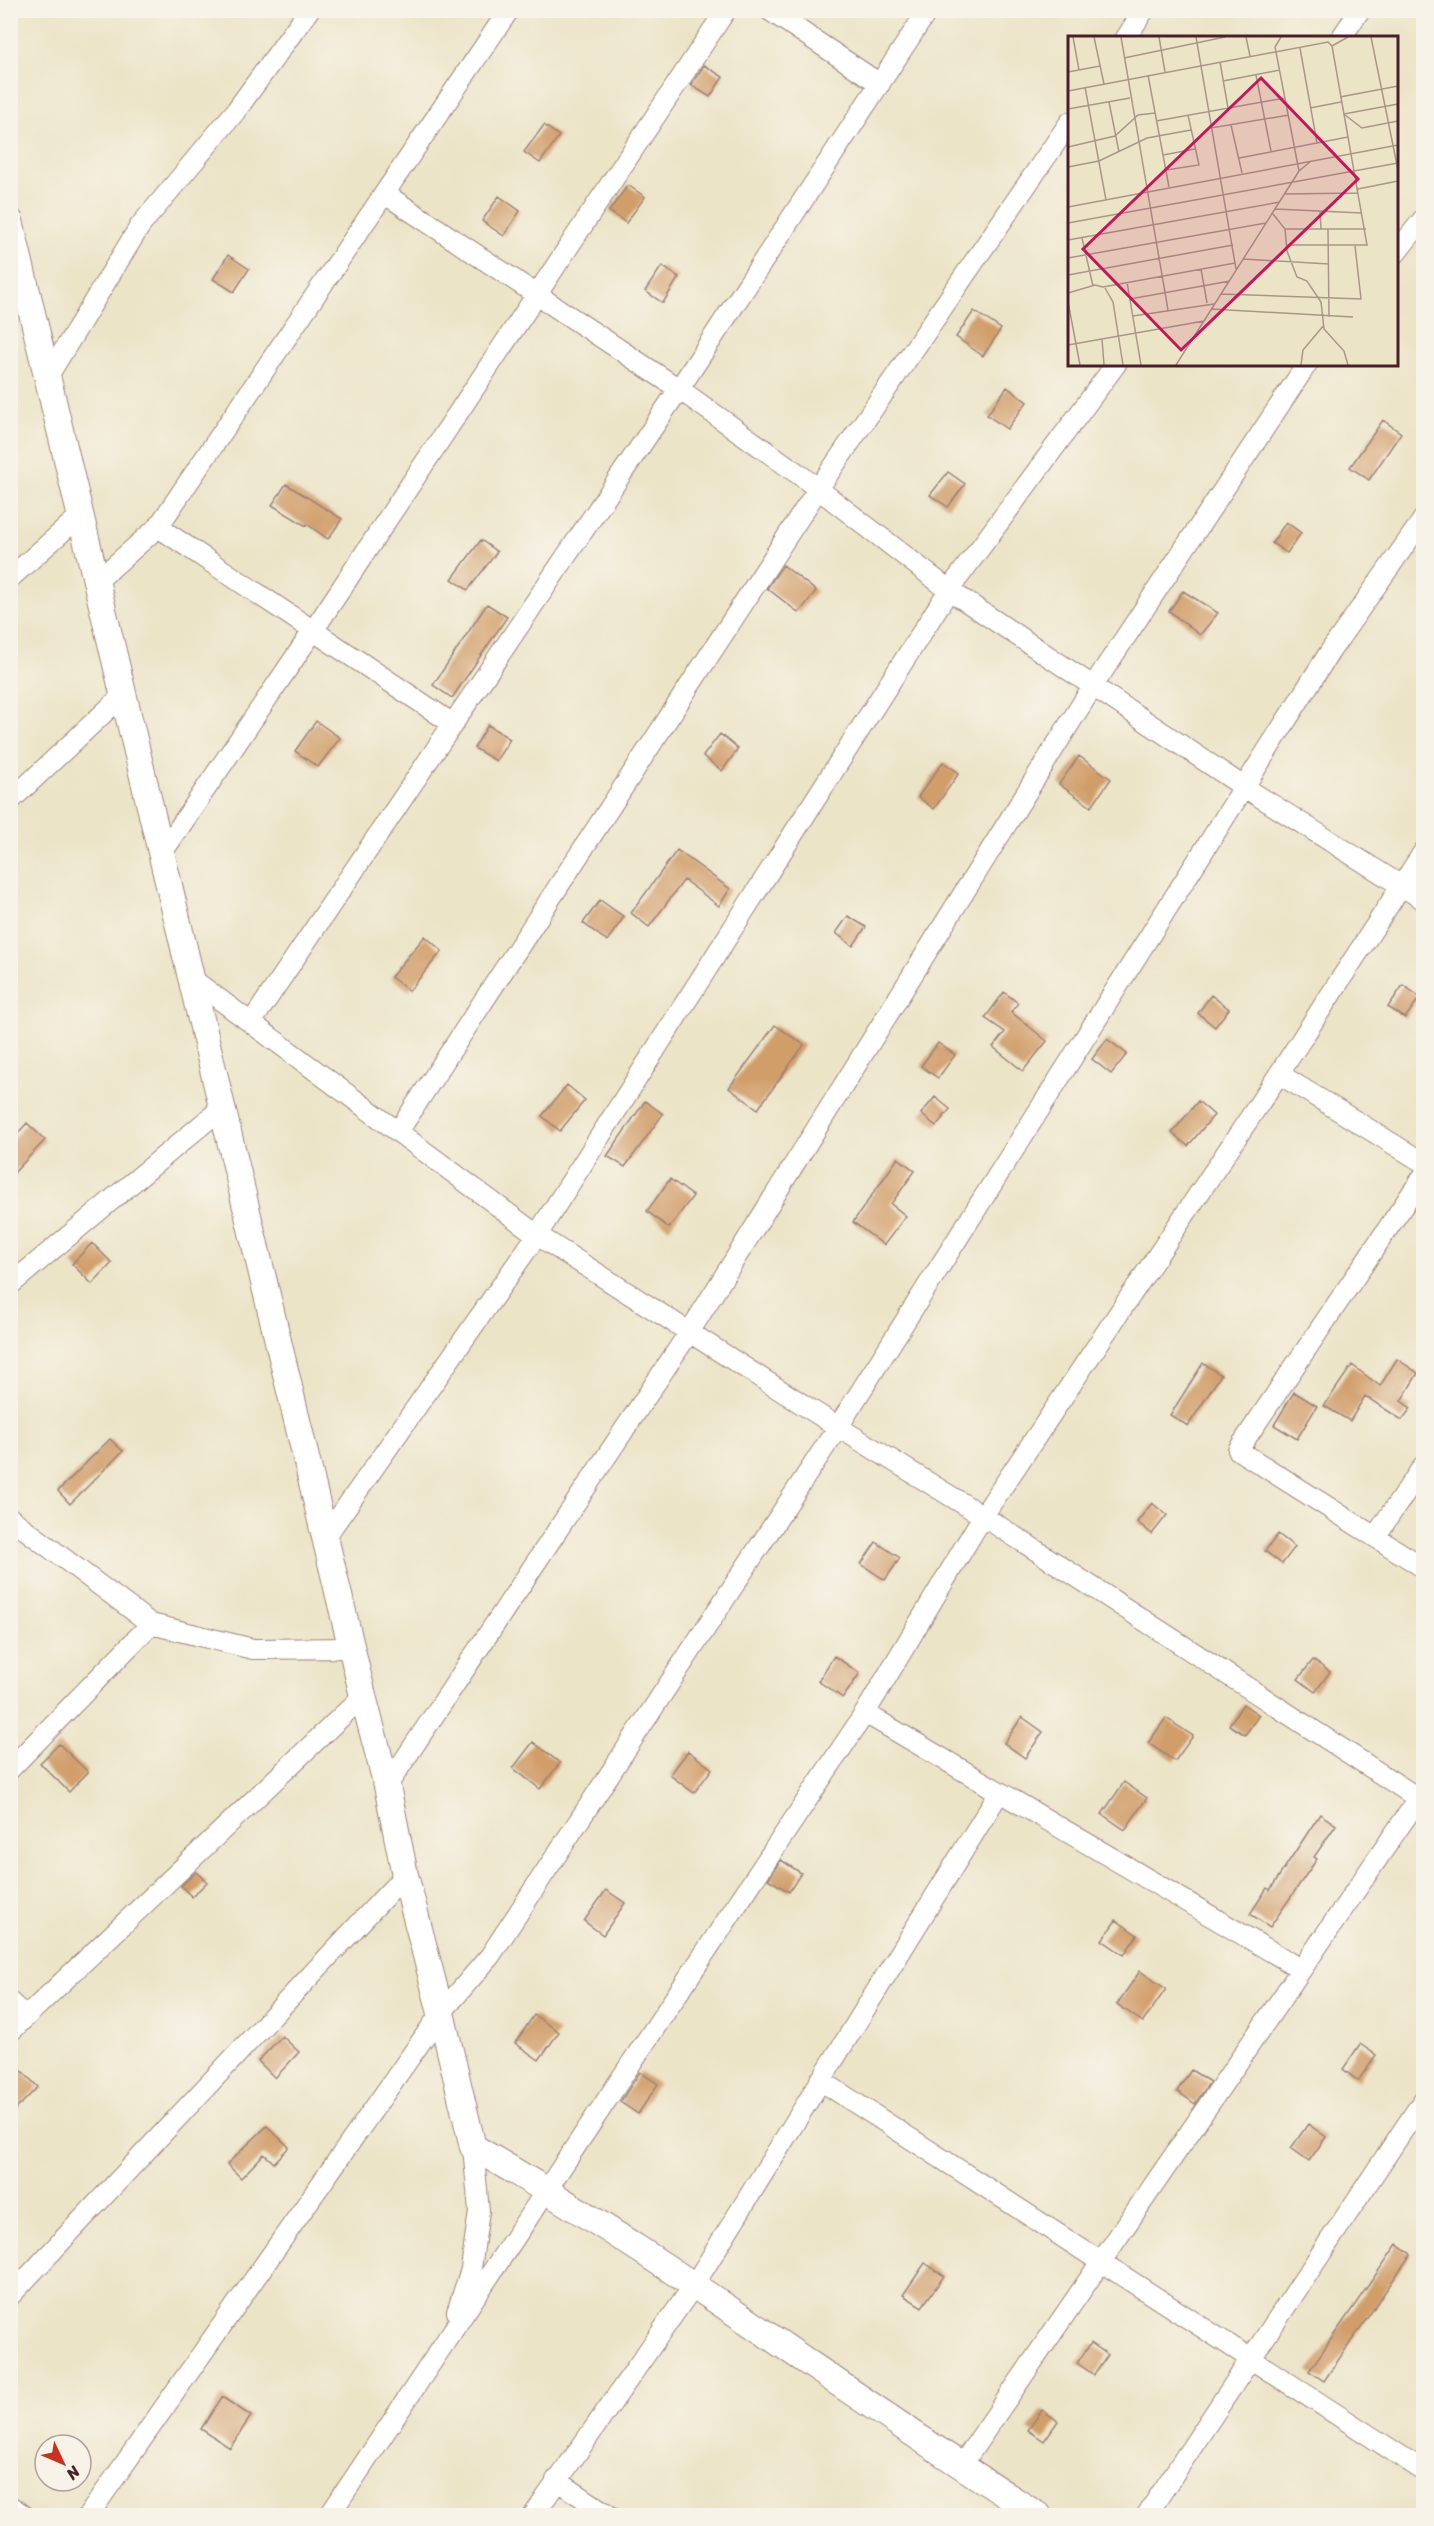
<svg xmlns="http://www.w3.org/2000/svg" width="1434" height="2526" font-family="Sriracha,sans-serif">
<rect width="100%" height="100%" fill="#f7f3e8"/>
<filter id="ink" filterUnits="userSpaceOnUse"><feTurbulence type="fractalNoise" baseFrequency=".0167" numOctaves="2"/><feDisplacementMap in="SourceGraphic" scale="12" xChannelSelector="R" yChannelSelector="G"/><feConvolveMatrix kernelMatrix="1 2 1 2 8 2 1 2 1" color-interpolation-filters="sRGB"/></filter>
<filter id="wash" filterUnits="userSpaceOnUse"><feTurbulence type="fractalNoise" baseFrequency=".008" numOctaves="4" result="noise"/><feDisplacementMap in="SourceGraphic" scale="24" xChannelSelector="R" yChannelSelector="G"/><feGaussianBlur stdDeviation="1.35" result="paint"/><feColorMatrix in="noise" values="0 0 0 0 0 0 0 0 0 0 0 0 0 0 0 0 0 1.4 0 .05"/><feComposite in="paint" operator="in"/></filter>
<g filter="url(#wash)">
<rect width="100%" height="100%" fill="#ece4c7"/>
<g id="blocks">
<path fill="#d19e6b" d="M 704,65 L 723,77 L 710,97 L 691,85 Z
M 544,125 L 559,136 L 540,163 L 524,152 Z
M 628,185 L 645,197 L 626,223 L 609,211 Z
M 499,196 L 520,211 L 504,236 L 482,221 Z
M 228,255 L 249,269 L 234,292 L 213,279 Z
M 662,266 L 679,277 L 663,303 L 645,291 Z
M 974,311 L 1001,329 L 983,356 L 956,337 Z
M 1007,387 L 1027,402 L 1007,429 L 987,415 Z
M 1383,420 L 1401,433 L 1369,480 L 1350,467 Z
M 948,472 L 965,484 L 948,507 L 930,495 Z
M 286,484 L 342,519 L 328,539 L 307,524 L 306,526 L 272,505 Z
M 1286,522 L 1301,533 L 1287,553 L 1272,543 Z
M 481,540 L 497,552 L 468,590 L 452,579 Z
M 783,565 L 816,591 L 799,613 L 767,588 Z
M 1183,591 L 1218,613 L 1200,635 L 1169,611 Z
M 487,604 L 507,617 L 452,698 L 433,685 Z
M 316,721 L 340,738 L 318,767 L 295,751 Z
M 488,725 L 510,739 L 496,761 L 474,748 Z
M 720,734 L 738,749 L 722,771 L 703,756 Z
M 1079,756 L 1111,779 L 1091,807 L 1059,784 Z
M 943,762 L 959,773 L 934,809 L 918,797 Z
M 677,850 L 730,889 L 719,906 L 684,880 L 649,927 L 631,913 Z
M 600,900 L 624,917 L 607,941 L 583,923 Z
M 848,916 L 866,927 L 853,946 L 836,933 Z
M 425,936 L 442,951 L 409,991 L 391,977 Z
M 1403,985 L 1420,997 L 1405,1018 L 1388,1007 Z
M 1004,992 L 1018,1003 L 1011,1012 L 1047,1041 L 1023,1071 L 993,1047 L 1005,1032 L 985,1018 Z
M 1211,995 L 1229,1009 L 1215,1027 L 1198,1013 Z
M 775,1025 L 804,1045 L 758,1109 L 729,1088 Z
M 1107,1039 L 1127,1054 L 1111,1074 L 1092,1059 Z
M 938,1043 L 955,1055 L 938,1078 L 921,1066 Z
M 567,1085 L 585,1100 L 560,1131 L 542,1116 Z
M 935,1097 L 950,1109 L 936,1126 L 921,1114 Z
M 645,1101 L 663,1114 L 625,1167 L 607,1156 Z
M 1198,1101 L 1214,1115 L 1188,1146 L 1172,1133 Z
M 27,1123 L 45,1140 L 10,1177 L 10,1142 Z
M 898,1158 L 915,1171 L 891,1204 L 906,1216 L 884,1245 L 853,1222 Z
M 670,1179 L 693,1196 L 669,1228 L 647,1211 Z
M 92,1243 L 112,1263 L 92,1284 L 72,1264 Z
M 1397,1359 L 1418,1373 L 1401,1401 L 1411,1408 L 1402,1420 L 1365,1396 L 1350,1421 L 1324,1406 L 1352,1365 L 1380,1386 Z
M 1203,1363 L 1221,1375 L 1188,1426 L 1170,1415 Z
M 1294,1392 L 1317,1406 L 1297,1439 L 1274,1425 Z
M 110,1439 L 123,1451 L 70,1504 L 58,1491 Z
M 1152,1503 L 1167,1515 L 1152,1534 L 1137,1522 Z
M 1278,1534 L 1295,1547 L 1282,1564 L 1265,1551 Z
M 876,1542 L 900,1558 L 885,1580 L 861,1564 Z
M 834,1656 L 860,1673 L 843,1698 L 818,1681 Z
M 1313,1660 L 1330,1672 L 1315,1692 L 1298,1679 Z
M 1243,1704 L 1259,1715 L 1245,1735 L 1229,1725 Z
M 1022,1717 L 1043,1732 L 1025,1758 L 1004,1743 Z
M 1166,1718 L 1193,1736 L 1175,1761 L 1148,1743 Z
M 533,1742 L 560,1763 L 540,1789 L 513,1768 Z
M 59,1744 L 88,1772 L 69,1792 L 40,1763 Z
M 688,1751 L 712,1769 L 694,1793 L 670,1775 Z
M 1124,1782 L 1147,1798 L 1125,1830 L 1102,1814 Z
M 1320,1814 L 1336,1825 L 1314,1857 L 1317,1859 L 1270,1927 L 1250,1914 L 1267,1888 L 1270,1890 Z
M 781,1860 L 801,1873 L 789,1892 L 768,1879 Z
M 196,1872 L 207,1882 L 192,1897 L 181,1886 Z
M 606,1890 L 625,1903 L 603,1935 L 584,1921 Z
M 1116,1920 L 1137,1935 L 1124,1955 L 1102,1940 Z
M 1140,1971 L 1166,1989 L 1143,2022 L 1117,2004 Z
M 534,2015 L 559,2032 L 539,2060 L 515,2043 Z
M 282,2036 L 299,2052 L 275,2078 L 258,2061 Z
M 1360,2044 L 1376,2055 L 1358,2081 L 1343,2069 Z
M 21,2070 L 38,2087 L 10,2115 L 10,2082 Z
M 1191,2070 L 1210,2082 L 1195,2104 L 1177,2091 Z
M 640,2072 L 658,2084 L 638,2114 L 620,2102 Z
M 1308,2124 L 1326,2137 L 1309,2161 L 1291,2148 Z
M 267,2126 L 289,2147 L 274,2163 L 264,2154 L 241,2178 L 227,2164 Z
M 1397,2244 L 1411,2254 L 1324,2381 L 1309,2371 Z
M 925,2263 L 944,2276 L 922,2307 L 903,2295 Z
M 1091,2343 L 1108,2355 L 1094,2375 L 1077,2363 Z
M 222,2397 L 251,2416 L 230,2448 L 201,2429 Z
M 1042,2410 L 1058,2421 L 1044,2441 L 1028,2430 Z"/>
</g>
</g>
<g filter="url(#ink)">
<use href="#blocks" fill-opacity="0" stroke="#9b8279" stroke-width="1.5"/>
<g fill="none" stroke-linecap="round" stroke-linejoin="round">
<defs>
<path id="minor" d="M 769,10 L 880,84
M 1126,38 L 1144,10
M 1341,38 L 1360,10
M 385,194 L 679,389 L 804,478 L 949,590 L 1244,787 L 1424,900
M 1396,253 L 1424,218
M 48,376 L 140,226 L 235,112 L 309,10
M 158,527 L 453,724
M 10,578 L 81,515
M 97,581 L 158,527 L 509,10
M 10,801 L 124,694
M 162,853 L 313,631 L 726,10
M 192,979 L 537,1235 L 838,1427 L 983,1516 L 1424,1802
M 251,1023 L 679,389 L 928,10
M 1279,1074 L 1424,1163
M 398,1132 L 818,489 L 1070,122
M 1424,1175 L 1238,1450 L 1424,1568
M 10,1285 L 223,1107
M 10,1518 L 151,1624 L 253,1649 L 353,1648
M 326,1536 L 537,1235 L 949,590 L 1116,364
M 1375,1537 L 1424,1465
M 865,1713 L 1301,1969
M 10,1769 L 151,1624
M 387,1786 L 690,1331 L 1093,686 L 1307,364
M 10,2002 L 26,2017
M 10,2032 L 363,1696
M 820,2080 L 1424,2471
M 10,2296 L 405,1875
M 457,2312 L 471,2269 L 479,2211 L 473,2147
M 961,2466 L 1419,1798
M 556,2480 L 610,2516
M 10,2506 L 25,2516
M 88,2516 L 441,2013 L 490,1956 L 838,1427 L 1331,650 L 1424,518
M 329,2516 L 865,1713 L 983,1516 L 1279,1074 L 1424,851
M 533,2516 L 694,2285 L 999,1793
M 1146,2516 L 1424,2099"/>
<path id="tertiary" d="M 10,221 L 363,1696 L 387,1786 L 405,1875 L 441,2013 L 473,2147 C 668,2259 848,2395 1039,2516"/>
</defs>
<use href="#minor" stroke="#9b8279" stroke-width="22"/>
<use href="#tertiary" stroke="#9b8279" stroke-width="28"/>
<use href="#minor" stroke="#fff" stroke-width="20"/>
<use href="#tertiary" stroke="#fff" stroke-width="26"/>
</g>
</g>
<g transform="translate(1068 36)">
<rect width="330" height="330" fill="#ece4c7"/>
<path fill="none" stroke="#ab9589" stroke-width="1.5" d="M 5,1 L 11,34M 26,1 L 36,48M 53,1 L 100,274M 91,1 L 97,36M 128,1 L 168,233M 178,1 L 182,20M 213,1 L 207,11 L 231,135M 303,1 L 330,134M 232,12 L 249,107M 56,22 L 157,1M 152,26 L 160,72M 0,36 L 32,30M 80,39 L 101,151M 188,39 L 203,115M 155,45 L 212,34M 17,51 L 38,164M 0,55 L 260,6 L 264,10 L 280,1M 272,61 L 330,50M 41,66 L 51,116M 242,72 L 273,66M 0,73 L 62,62M 276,78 L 330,68M 277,79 L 294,92 L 330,85M 88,85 L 217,62M 163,89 L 174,137M 143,92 L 221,79M 0,111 L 47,100 L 70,79 L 87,77M 95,119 L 127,113M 171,122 L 280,101M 0,131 L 31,125 L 79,102 L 123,94M 98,134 L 131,129 L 120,79M 290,153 L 330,145M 217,158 L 290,157M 0,171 L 330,109M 207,173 L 294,177M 252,175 L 253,193M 205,178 L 217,193 L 219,215 L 229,241 L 239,245 L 253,266 L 256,293 L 276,315 L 280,329M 0,187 L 330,127M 217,193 L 298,193M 260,193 L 261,281M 14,202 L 25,250M 0,204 L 212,166M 218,209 L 299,209 L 264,10M 0,222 L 198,187M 175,223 L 261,228M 133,233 L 139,267M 0,239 L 165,209M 59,246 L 73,329M 37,252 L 45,266 L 55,329M 0,257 L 27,249 L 35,251 L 167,227M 153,258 L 293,263 L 287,210M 62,263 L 162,245M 0,266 L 12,329M 143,273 L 285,281M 65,280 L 146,268M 34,303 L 36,329M 0,309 L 136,285M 108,329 L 231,135 L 242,126M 233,329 L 235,314 L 256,289"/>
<path fill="#c2185b" fill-opacity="0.15" stroke="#c2185b" stroke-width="3" d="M 193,42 L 290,143 L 113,314 L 15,213 Z"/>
<rect width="330" height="330" fill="none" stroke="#4a1f2b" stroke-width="3"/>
</g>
<rect width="1434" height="2526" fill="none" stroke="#f7f3e8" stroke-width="36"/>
<g transform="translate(63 2463) rotate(134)"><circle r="28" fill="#f7f3e8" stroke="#b29e9c" stroke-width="1.5"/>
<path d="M0-4.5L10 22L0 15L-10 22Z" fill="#c8321e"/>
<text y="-9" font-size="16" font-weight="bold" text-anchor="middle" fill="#4a1f2b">N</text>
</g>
</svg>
